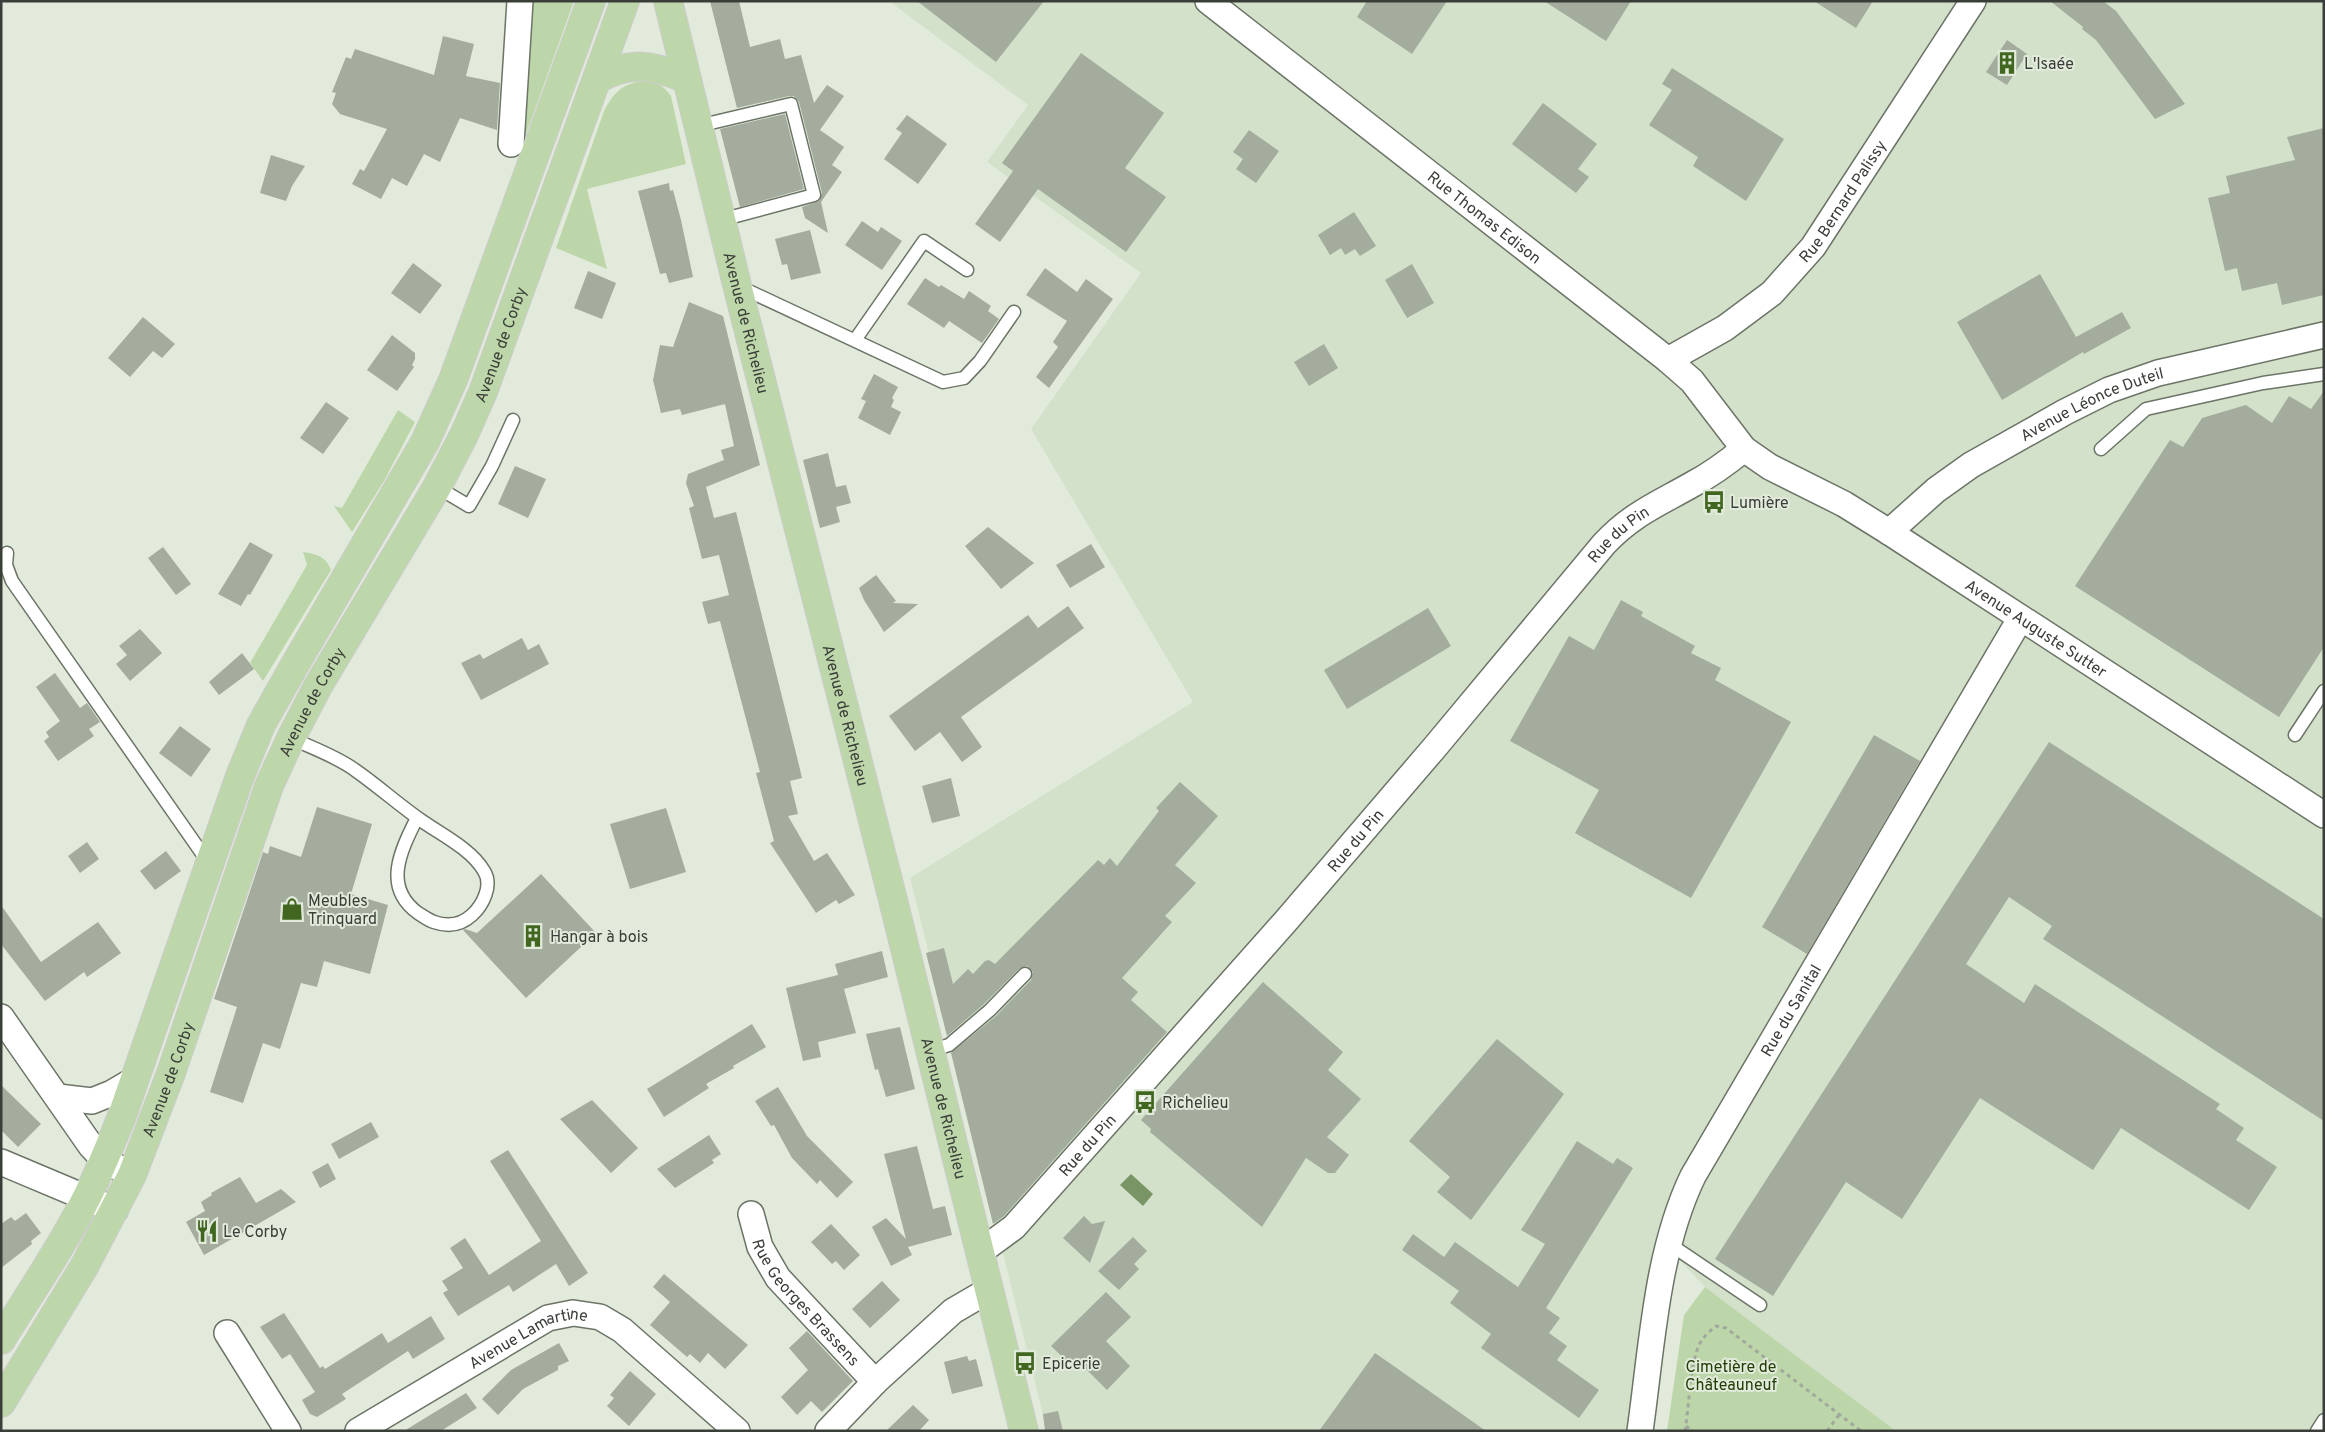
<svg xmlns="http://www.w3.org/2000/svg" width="2325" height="1432" font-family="Overpass,sans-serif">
<rect width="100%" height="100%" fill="#e2ebdb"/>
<path fill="#d3e1ca" d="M 889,1 L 2324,1 L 2324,1431 L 1896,1431 L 1705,1287 L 1670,1250 L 1644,1431 L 1047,1431 L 910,878 L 1193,702 L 1031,429 L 1141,273 L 987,162 L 1028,105 Z"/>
<path fill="#bcd6a9" d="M 528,1 L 574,1 L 524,140 Z
M 643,81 C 657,82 663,85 671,96 L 686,164 L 587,189 L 607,269 L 556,248 L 604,111 C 614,92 622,84 643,81 Z
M 398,410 L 415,422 L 384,481 L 352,532 L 334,506 L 342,508 Z
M 303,552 C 316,554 326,556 331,570 L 263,681 L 250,663 L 307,565 Z
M 1705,1287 L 1896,1431 L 1667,1431 L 1684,1315 Z"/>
<path fill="#799465" d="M 1131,1174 L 1153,1194 L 1143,1206 L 1120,1185 Z"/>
<path fill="#a3ac9d" d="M 710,1 L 739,1 L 750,47 L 780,39 L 785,59 L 801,55 L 814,103 L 827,85 L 844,96 L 820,130 L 844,147 L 832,165 L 842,172 L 821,202 L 828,233 L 805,218 L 802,207 L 819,201 L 822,193 L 799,102 L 794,96 L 789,96 L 737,108 Z
M 917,1 L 1044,1 L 996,62 Z
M 1367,1 L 1447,1 L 1412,54 L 1357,17 Z
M 1544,1 L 1631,1 L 1606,41 Z
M 1814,1 L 1873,1 L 1856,28 Z
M 2050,1 L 2103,1 L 2116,11 L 2185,104 L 2155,119 L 2096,40 L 2082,29 L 2083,27 Z
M 443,36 L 474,44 L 466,76 L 500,83 L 497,130 L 460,118 L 440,162 L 424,154 L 407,186 L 392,178 L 381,199 L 352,184 L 360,169 L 364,171 L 387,129 L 340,114 L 332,104 L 336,93 L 332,92 L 346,57 L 351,59 L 355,49 L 434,75 Z
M 2007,40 L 2027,54 L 2007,85 L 1986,72 Z
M 1081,53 L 1164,113 L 1125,168 L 1166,197 L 1126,252 L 1038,189 L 1000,242 L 975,224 L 1013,171 L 1002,163 Z
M 1672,68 L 1784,139 L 1746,201 L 1693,166 L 1698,157 L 1649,125 L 1672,90 L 1662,84 Z
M 1543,103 L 1597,144 L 1578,169 L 1589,177 L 1576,193 L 1512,144 Z
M 785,114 L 804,189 L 740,207 L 720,129 Z
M 907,115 L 947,144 L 918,184 L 884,159 L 902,133 L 896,129 Z
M 2324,128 L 2324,295 L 2282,305 L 2277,283 L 2242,291 L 2237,268 L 2225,271 L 2208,198 L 2230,193 L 2226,176 L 2295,160 L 2287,137 Z
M 1249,130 L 1279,151 L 1256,183 L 1236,169 L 1243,159 L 1233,152 Z
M 271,155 L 305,166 L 292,186 L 286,201 L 260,193 Z
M 669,183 L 670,191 L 673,190 L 681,220 L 693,277 L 669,283 L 666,273 L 660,274 L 638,191 Z
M 1354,212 L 1376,246 L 1360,256 L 1355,249 L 1345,255 L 1341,248 L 1330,255 L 1318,235 Z
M 862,221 L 878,232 L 881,227 L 902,241 L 882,270 L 845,245 Z
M 810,230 L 821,273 L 791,280 L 787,264 L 782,265 L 775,239 Z
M 413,263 L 442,285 L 420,314 L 391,293 Z
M 1412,264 L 1434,303 L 1407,318 L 1385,280 Z
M 1045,268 L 1077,292 L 1086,279 L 1113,299 L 1049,388 L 1036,377 L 1058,347 L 1053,342 L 1067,321 L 1026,295 Z
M 588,271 L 616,283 L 602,319 L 574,308 Z
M 2040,274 L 2076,337 L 2122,312 L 2131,328 L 2084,354 L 2083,352 L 2002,400 L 1957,322 Z
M 925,278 L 939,287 L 941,285 L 964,299 L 969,291 L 991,306 L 988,311 L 999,319 L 982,343 L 949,321 L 944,328 L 907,304 Z
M 689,302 L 723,316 L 760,465 L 706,487 L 714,518 L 736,512 L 797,757 L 802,778 L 790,781 L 798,814 L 788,816 L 814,861 L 827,853 L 855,895 L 839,904 L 836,900 L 816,913 L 770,843 L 774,841 L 756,773 L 760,772 L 720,621 L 708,624 L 702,602 L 729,595 L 719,555 L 702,559 L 689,508 L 694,506 L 686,483 L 688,474 L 724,460 L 721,450 L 734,446 L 725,404 L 682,415 L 680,409 L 661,413 L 653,380 L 660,345 L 673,347 Z
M 143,317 L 175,344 L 162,358 L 153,351 L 130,377 L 108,358 Z
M 392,335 L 415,353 L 415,359 L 412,365 L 414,367 L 397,391 L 367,370 Z
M 1324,344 L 1338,368 L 1309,386 L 1294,362 Z
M 874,374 L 898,387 L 892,398 L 894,400 L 891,407 L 901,412 L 890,435 L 858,418 L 866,401 L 861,399 Z
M 2324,391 L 2324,647 L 2279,717 L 2075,586 L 2170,440 L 2183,447 L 2202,418 L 2246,405 L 2272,423 L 2289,396 L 2311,409 Z
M 326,402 L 349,418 L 323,454 L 300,438 Z
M 828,453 L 836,487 L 846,485 L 851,503 L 836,507 L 840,522 L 820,528 L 803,460 Z
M 515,466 L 546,479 L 528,518 L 498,504 Z
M 988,527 L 1034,563 L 1001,589 L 965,546 Z
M 250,542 L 273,555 L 250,595 L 248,594 L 241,606 L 218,594 Z
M 1091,544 L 1105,567 L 1070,588 L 1056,565 Z
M 163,547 L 191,584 L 176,595 L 148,558 Z
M 876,575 L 896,601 L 893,603 L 918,604 L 884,632 L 864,600 L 859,588 Z
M 1621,600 L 1643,612 L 1641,616 L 1695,646 L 1691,653 L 1721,668 L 1715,680 L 1791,722 L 1691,898 L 1575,833 L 1599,790 L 1510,741 L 1569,636 L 1594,650 Z
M 1068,606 L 1084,628 L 961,717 L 982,747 L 962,762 L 940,732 L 915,751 L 889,716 L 1028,615 L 1038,628 Z
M 1428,608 L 1451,646 L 1347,709 L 1324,670 Z
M 140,629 L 162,653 L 130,681 L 116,664 L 127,655 L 119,646 Z
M 522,638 L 528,650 L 539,644 L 549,664 L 481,700 L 461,663 L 480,654 L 483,659 Z
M 242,653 L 254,669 L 219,695 L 209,682 Z
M 55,673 L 80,708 L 87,703 L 100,722 L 89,729 L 94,736 L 58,761 L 44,741 L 49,737 L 46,732 L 60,721 L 36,687 Z
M 180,726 L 211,749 L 191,777 L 159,753 Z
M 1874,735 L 1920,761 L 1807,954 L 1762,927 Z
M 2049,742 L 2324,919 L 2324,1121 L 2043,939 L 2052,926 L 2009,897 L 1966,964 L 2024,1003 L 2035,984 L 2220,1104 L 2216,1109 L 2244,1128 L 2236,1140 L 2277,1167 L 2249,1210 L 2121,1128 L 2093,1170 L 1980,1098 L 1902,1219 L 1846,1182 L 1773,1296 L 1715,1259 Z
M 951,778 L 960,816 L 932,823 L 922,786 Z
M 1180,782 L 1218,816 L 1175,865 L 1196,883 L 1165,916 L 1172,922 L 1122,978 L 1138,992 L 1131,1000 L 1167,1032 L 1004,1216 L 993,1224 L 951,1053 L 996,1016 L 1031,980 L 1033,972 L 1027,966 L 1020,968 L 984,1004 L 947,1036 L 926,953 L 944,948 L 953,984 L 968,969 L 973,974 L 985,961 L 989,960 L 995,964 L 1098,860 L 1104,865 L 1110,858 L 1117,866 L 1159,811 L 1156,808 Z
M 317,807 L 372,824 L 351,894 L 388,905 L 370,974 L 324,961 L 317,987 L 301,983 L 280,1049 L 263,1043 L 243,1103 L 210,1092 L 237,1007 L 214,999 L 263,852 L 268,854 L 270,846 L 301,857 Z
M 666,808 L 686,872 L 630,889 L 610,824 Z
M 87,842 L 99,859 L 80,873 L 68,856 Z
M 166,851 L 181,871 L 155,890 L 140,871 Z
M 541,874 L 596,933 L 526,998 L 463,930 L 465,929 L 477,933 Z
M 1,905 L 41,962 L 98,922 L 121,953 L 87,977 L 84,972 L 45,1001 L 1,944 Z
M 882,951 L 888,977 L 844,989 L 856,1033 L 818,1042 L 821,1057 L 803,1061 L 786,988 L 838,975 L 835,964 Z
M 1263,982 L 1343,1052 L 1328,1070 L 1361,1099 L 1327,1137 L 1349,1155 L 1335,1173 L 1328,1173 L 1306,1158 L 1262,1227 L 1150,1132 L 1151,1129 L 1141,1120 Z
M 752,1024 L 766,1047 L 733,1066 L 734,1068 L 706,1084 L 709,1088 L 664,1117 L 647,1089 Z
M 900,1027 L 915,1089 L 886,1097 L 878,1069 L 875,1070 L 866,1034 Z
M 1497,1039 L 1564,1094 L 1471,1220 L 1437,1192 L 1450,1177 L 1409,1141 Z
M 1,1085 L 41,1124 L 18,1147 L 1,1130 Z
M 778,1087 L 807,1136 L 853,1182 L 837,1198 L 820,1180 L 817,1184 L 792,1158 L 774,1125 L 771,1126 L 755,1101 Z
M 592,1100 L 638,1148 L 611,1173 L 560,1119 Z
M 371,1122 L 379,1137 L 339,1159 L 331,1144 Z
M 709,1135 L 721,1154 L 712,1160 L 714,1163 L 675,1188 L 657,1169 Z
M 1577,1141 L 1613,1164 L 1617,1158 L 1633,1168 L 1546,1308 L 1560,1318 L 1549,1333 L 1567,1346 L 1557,1360 L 1599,1390 L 1579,1418 L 1481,1348 L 1491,1334 L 1450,1303 L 1459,1291 L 1402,1250 L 1413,1234 L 1444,1257 L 1455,1242 L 1518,1287 L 1545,1244 L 1521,1230 Z
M 917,1146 L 933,1209 L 945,1206 L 952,1235 L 908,1247 L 912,1255 L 891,1266 L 872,1227 L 886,1218 L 906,1239 L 884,1154 Z
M 508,1150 L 588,1273 L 569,1286 L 556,1264 L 513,1292 L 509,1285 L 458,1316 L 443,1293 L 448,1290 L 442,1281 L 463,1268 L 450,1248 L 465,1238 L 489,1275 L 541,1241 L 490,1161 Z
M 328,1163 L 336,1179 L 320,1188 L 312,1172 Z
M 240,1177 L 256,1203 L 281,1189 L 296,1202 L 204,1255 L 186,1222 L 205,1211 L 201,1202 L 212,1195 L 211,1193 Z
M 26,1213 L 41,1233 L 31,1241 L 32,1244 L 1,1268 L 1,1224 L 11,1217 L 15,1221 Z
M 1084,1216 L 1092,1224 L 1105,1221 L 1090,1263 L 1063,1238 Z
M 831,1224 L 860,1255 L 844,1270 L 836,1261 L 832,1264 L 811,1242 Z
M 1133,1237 L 1147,1251 L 1134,1264 L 1139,1269 L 1119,1290 L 1098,1271 Z
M 664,1274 L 748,1345 L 725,1369 L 708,1353 L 700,1363 L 690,1354 L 687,1357 L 650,1325 L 670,1302 L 653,1287 Z
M 882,1281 L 900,1300 L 870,1328 L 852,1309 Z
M 1106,1292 L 1131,1317 L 1106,1341 L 1130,1366 L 1107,1390 L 1081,1364 L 1076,1370 L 1051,1346 Z
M 284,1313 L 320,1368 L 323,1366 L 325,1369 L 382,1333 L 388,1343 L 431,1316 L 445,1339 L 413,1359 L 408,1351 L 342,1394 L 346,1399 L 317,1417 L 310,1414 L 302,1400 L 315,1392 L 290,1354 L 282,1359 L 260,1327 Z
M 807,1331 L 853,1381 L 822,1412 L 811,1401 L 797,1415 L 781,1397 L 808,1370 L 789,1348 Z
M 559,1343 L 569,1361 L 558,1366 L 558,1370 L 523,1389 L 498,1415 L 482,1399 L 511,1370 Z
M 1375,1353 L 1398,1369 L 1486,1431 L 1319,1431 Z
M 967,1356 L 969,1361 L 976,1359 L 983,1386 L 952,1394 L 944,1362 Z
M 630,1371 L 656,1394 L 629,1426 L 607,1406 L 614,1398 L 610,1395 Z
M 466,1393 L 477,1408 L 441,1431 L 404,1431 Z
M 913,1405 L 929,1420 L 919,1431 L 886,1431 Z
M 1058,1411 L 1063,1431 L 1045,1431 L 1043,1414 Z"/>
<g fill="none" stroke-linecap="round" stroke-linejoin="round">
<defs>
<path id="lane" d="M 698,126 L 791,104 L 814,195 L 721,220
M 738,286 L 943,382 L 964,378 L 980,361 L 1014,312
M 855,340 L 924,241 L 967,270
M 2101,449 L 2146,409 L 2263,383 L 2324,374
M 437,487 L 469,506 L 492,466 L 513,420
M 7,553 L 6,565 L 12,581 L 208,862
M 2295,735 L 2324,691
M 291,738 C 312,748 336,756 355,770 C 378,786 399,805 422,821 C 442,835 471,849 484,871 C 493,885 483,905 472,915 C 461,925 448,927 434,922 C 428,920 423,916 418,913 C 382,887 401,850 417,818
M 929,1051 L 949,1045 L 990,1010 L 1025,974
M 1668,1243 L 1760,1305
M 2317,1431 L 2324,1420"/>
<g id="street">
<path id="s1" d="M 1208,1 L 1668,360 L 1692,381 L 1744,449 L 1770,467 L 1844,504 L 1889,532 L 2324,815"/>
<path d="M 511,144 L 520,1"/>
<path id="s2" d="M 1668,360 L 1725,328 L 1772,293 L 1813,247 L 1973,1"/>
<path id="s3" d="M 1889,532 L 1936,490 L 1971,465 L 2065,412 L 2109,390 L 2158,373 L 2324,335"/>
<path d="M 1,1017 L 91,1146 L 104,1160 L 132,1175"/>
<path d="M 58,1097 L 92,1101 L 112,1093 L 134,1080"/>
<path d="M 1,1162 L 115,1210"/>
<path id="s4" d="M 751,1214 L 760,1247 L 778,1278 L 875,1382"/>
<path id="s5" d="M 980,1252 L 1014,1227 L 1285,922 L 1435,747 L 1604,544 C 1632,514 1658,504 1693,484 C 1712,474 1728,462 1744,449"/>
<path d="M 227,1333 L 288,1431"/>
<path id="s6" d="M 358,1431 L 548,1318 L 573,1313 L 600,1317 L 622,1330 L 737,1431"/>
<path d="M 828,1431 L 875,1382 L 953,1311 L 989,1290"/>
<path id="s7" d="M 1640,1431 C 1652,1347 1656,1253 1693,1176 L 2020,619"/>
</g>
<g id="primary">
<path id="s8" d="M 668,1 L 737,285 L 892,896 L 1024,1431"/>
<path d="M 597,79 C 631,61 652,64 686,79"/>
<path d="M 1,1340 C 30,1293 62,1247 87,1197 C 100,1171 111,1143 122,1116 L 240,776 L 261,725 L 293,668 L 425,442 L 453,380 L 591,1"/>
<path id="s9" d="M 1,1403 L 84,1267 L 132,1175 L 171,1073 L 269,786 L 291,738 L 318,686 L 437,487 L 464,435 L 483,392 L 625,1"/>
</g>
</defs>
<use href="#lane" stroke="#6b7466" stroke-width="15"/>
<use href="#street" stroke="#6b7466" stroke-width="28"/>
<use href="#primary" stroke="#cccdcb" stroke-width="30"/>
<path stroke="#a1a89c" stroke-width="3" stroke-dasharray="4 4" stroke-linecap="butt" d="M 1686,1426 L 1692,1431
M 1685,1431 C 1689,1408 1690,1362 1700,1343 C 1704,1336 1710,1331 1716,1326 L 1726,1328 L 1861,1431
M 1827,1431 L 1839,1415"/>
<use href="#lane" stroke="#fff" stroke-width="12"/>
<use href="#street" stroke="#fff" stroke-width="25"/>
<use href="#primary" stroke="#bdd6aa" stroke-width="28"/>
</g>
<defs>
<symbol id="building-bare" viewBox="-9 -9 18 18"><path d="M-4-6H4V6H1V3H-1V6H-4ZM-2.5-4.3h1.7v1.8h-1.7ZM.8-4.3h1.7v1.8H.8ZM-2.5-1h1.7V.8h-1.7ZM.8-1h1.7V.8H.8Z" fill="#41661f" stroke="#e2ebdb" stroke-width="2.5" paint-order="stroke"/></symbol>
<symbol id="bus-bare" viewBox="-9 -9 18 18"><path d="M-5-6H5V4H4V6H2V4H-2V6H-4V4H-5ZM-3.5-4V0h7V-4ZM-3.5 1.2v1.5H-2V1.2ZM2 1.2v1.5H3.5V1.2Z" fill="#41661f" stroke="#e2ebdb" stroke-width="2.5" paint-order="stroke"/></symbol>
<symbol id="shop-bare" viewBox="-9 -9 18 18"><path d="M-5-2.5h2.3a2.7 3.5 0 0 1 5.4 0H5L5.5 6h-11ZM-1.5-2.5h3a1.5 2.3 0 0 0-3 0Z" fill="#41661f" stroke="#e2ebdb" stroke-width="2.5" paint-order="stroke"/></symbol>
<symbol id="restaurant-bare" viewBox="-9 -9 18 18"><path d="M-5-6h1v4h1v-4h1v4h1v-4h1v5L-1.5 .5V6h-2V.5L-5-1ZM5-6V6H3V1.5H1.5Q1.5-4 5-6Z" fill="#41661f" stroke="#e2ebdb" stroke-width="2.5" paint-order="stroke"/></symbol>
</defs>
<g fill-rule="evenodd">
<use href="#building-bare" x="1991" y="47" width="32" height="32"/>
<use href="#bus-bare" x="1698" y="486" width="32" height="32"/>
<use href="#shop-bare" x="276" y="893" width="32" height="32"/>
<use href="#building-bare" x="517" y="920" width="32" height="32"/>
<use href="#bus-bare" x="1129" y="1086" width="32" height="32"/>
<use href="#restaurant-bare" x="191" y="1215" width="32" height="32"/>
<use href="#bus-bare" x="1009" y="1347" width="32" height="32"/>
</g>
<g text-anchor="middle" stroke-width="4" stroke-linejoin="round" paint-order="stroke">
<g font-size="16" fill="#3a3e38" stroke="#e2ebdb" text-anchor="start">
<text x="2024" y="69">L'Isaée</text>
<text x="1730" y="508">Lumière</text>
<text x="308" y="906">Meubles<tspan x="308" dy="18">Trinquard</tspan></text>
<text x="550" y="942">Hangar à bois</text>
<text x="1162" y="1108">Richelieu</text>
<text x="223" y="1237">Le Corby</text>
<text x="1042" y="1369">Epicerie</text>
</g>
<g font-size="16" fill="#3a3e38" stroke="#e2ebdb">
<text dy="6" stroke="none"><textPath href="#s2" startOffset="240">Rue Bernard Palissy</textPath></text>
<text dy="6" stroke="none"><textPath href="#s1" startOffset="351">Rue Thomas Edison</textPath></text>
<text dy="6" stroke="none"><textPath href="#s8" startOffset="331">Avenue de Richelieu</textPath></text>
<text dy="6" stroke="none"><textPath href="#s9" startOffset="1175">Avenue de Corby</textPath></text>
<text dy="6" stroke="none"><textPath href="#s3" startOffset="242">Avenue Léonce Duteil</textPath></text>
<text dy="6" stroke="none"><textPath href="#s5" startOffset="962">Rue du Pin</textPath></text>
<text dy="6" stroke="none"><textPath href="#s1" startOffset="1044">Avenue Auguste Sutter</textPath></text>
<text dy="6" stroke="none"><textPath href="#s9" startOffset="770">Avenue de Corby</textPath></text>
<text dy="6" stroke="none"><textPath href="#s8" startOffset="736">Avenue de Richelieu</textPath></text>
<text dy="6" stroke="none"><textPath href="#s5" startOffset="558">Rue du Pin</textPath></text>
<text dy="6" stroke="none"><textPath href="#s7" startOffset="454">Rue du Sanital</textPath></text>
<text dy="6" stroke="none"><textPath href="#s9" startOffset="365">Avenue de Corby</textPath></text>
<text dy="6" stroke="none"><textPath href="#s8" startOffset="1141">Avenue de Richelieu</textPath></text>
<text dy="6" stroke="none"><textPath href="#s5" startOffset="152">Rue du Pin</textPath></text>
<text dy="6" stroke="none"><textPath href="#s4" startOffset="106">Rue Georges Brassens</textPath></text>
<text dy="6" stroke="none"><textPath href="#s6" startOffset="196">Avenue Lamartine</textPath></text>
</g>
<g font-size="16" fill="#223d06" stroke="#e2ebdb">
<text x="1731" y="1372">Cimetière de<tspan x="1731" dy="18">Châteauneuf</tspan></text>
</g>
</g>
<rect width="2325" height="1432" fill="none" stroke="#3a3e38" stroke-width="5"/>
</svg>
